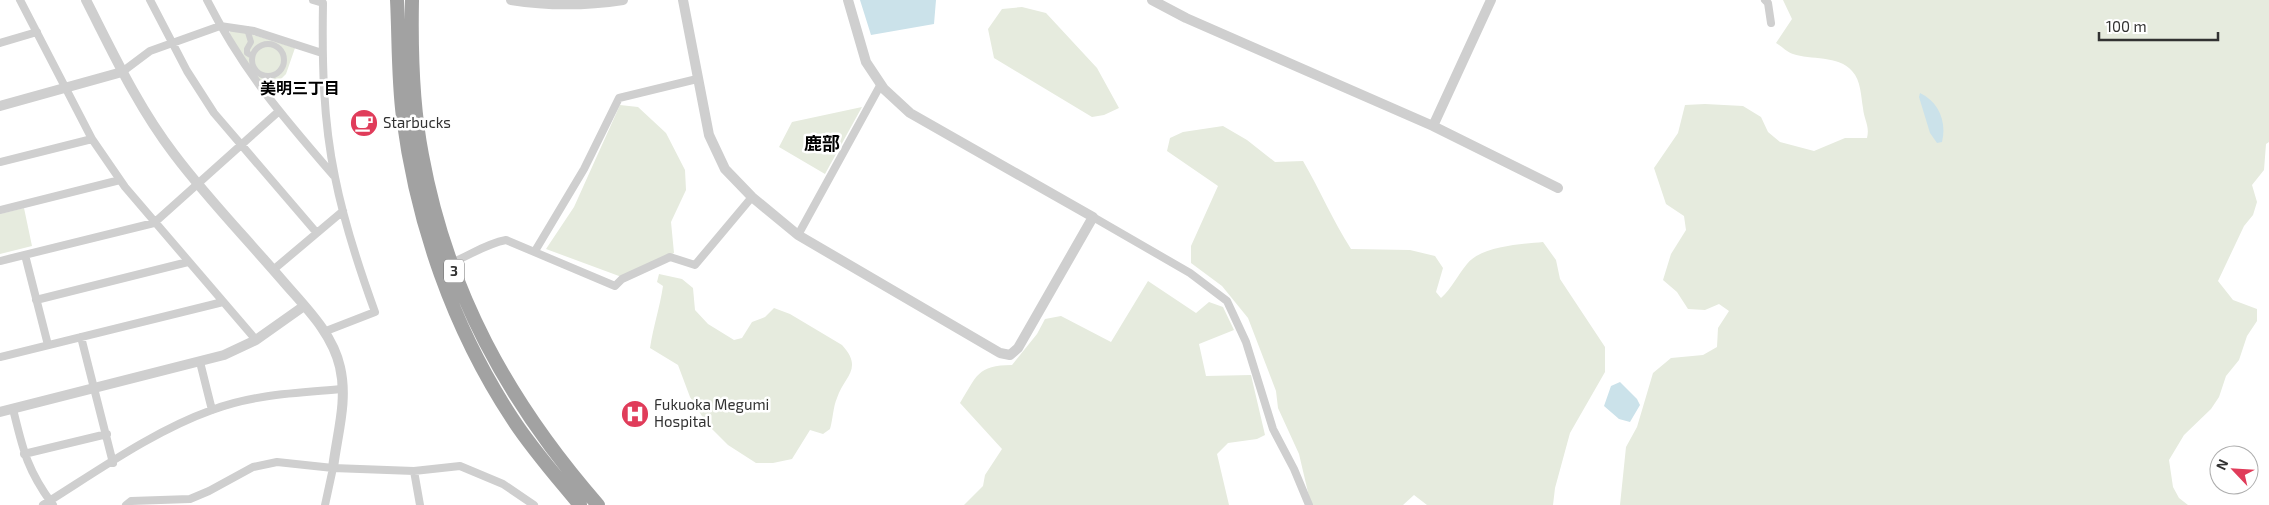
<svg xmlns="http://www.w3.org/2000/svg" width="2269" height="505" font-family="'Exo 2','Noto Sans JP',sans-serif">
<rect width="100%" height="100%" fill="#fff"/>
<path fill="#e6ebde" d="M 1783,0 L 2269,0 L 2269,142 L 2266,144 L 2264,170 L 2252,185 L 2257,202 L 2253,215 L 2244,226 L 2218,281 L 2233,300 L 2257,309 L 2257,321 L 2247,336 L 2239,360 L 2226,376 L 2219,397 L 2211,409 L 2184,435 L 2169,460 L 2173,487 L 2179,498 L 2188,505 L 1620,505 L 1626,447 L 1637,427 L 1653,373 L 1671,358 L 1703,355 L 1717,347 L 1718,328 L 1729,311 L 1719,304 L 1705,310 L 1688,309 L 1677,292 L 1663,280 L 1671,254 L 1686,230 L 1684,216 L 1666,204 L 1654,168 L 1678,133 L 1685,105 L 1705,104 L 1743,106 L 1761,117 L 1768,132 L 1780,142 L 1814,151 L 1845,138 L 1867,138 C 1870,126 1864,120 1863,108 C 1861,97 1861,80 1852,71 C 1839,55 1810,60 1793,54 C 1787,52 1781,46 1776,43 L 1792,19 Z
M 1022,7 L 1046,13 L 1097,68 L 1119,108 L 1104,115 L 1092,117 L 994,58 L 988,29 L 1002,9 Z
M 231,30 L 241,31 L 295,48 L 286,74 L 267,93 L 229,34 Z
M 620,105 L 638,107 L 666,133 L 685,170 L 686,190 L 671,222 L 674,253 L 638,272 L 619,276 L 546,249 L 574,207 Z
M 862,107 L 825,174 L 779,147 L 792,122 Z
M 1223,126 L 1247,140 L 1275,162 L 1303,161 C 1320,190 1333,221 1351,249 L 1410,250 L 1435,256 L 1443,268 L 1436,292 L 1441,298 C 1452,288 1457,276 1467,264 C 1481,246 1522,244 1543,242 L 1556,260 L 1560,279 L 1605,347 L 1605,372 L 1570,433 L 1555,488 L 1553,505 L 1427,505 L 1414,495 L 1403,505 L 1311,505 L 1299,454 L 1278,408 L 1276,391 L 1248,318 L 1222,286 L 1191,263 L 1191,246 L 1218,186 L 1167,151 L 1170,138 L 1183,132 Z
M 24,208 L 32,246 L 0,254 L 0,214 Z
M 659,274 L 682,279 L 693,288 L 695,310 L 708,324 L 734,340 L 742,338 L 752,322 L 765,317 L 774,308 L 790,314 L 842,345 C 864,369 844,376 837,398 C 833,407 833,419 830,429 L 823,434 L 810,430 L 792,459 L 773,463 L 756,463 L 728,445 L 707,424 L 690,397 L 678,365 L 650,348 C 653,327 660,307 663,286 L 657,282 Z
M 1148,281 L 1196,313 L 1209,302 L 1223,307 L 1234,330 L 1199,344 L 1206,376 L 1251,375 L 1265,435 L 1257,439 L 1228,443 L 1217,454 L 1229,505 L 964,505 L 983,486 L 985,475 L 1002,449 L 960,403 C 977,376 977,365 1012,365 L 1037,334 L 1045,319 L 1061,316 L 1111,342 Z"/>
<path fill="#cbe2ea" d="M 860,0 L 936,0 L 934,24 L 871,35 Z
M 1920,93 C 1939,102 1947,122 1942,142 L 1937,143 L 1930,133 L 1919,97 Z
M 1620,382 L 1637,399 L 1640,405 L 1630,422 L 1619,419 L 1604,406 L 1611,386 Z"/>
<g fill="none" stroke-linecap="round" stroke-linejoin="round">
<path stroke="#cfcfcf" stroke-width="6" d="M 247,29 L 251,42 L 247,49 L 247,53 L 252,56
M252 60a16 16 0 1 1 32 0a16 16 0 1 1-32 0Z"/>
<path stroke="#cfcfcf" stroke-width="8" d="M 20,0 L 92,139 L 125,187 L 256,340
M 150,0 L 187,71 L 214,113 L 316,232
M 207,0 C 243,71 283,117 334,176
M 313,0 L 323,3 C 322,61 323,120 335,177 C 344,223 359,268 375,312 L 326,331
M 1765,0 L 1768,3 L 1771,23
M 0,43 L 37,32
M 122,72 L 150,51 L 220,26 L 254,31 L 322,53
M 0,162 L 92,139
M 0,210 L 120,180
M 1093,217 L 1190,273 L 1227,301 L 1246,342 L 1273,429 L 1294,469 L 1309,505
M 798,235 L 881,84
M 535,251 L 584,169 L 619,98 L 697,79
M 25,255 L 48,345
M 0,261 L 154,223 L 278,112
M 451,263 C 471,255 485,244 506,240 L 615,286 L 622,279 L 670,257 L 695,265 L 752,197
M 273,270 L 343,211
M 36,300 L 188,262
M 81,337 L 113,463
M 0,357 L 223,302
M 200,362 L 212,410
M 13,409 C 23,450 27,470 53,505
M 24,454 L 107,434
M 414,471 L 420,505
M 43,505 C 96,472 153,431 212,410 C 254,394 299,393 343,389
M 126,505 L 131,501 L 190,499 L 209,491 L 253,467 L 277,462 L 333,468 L 414,471 L 460,466 L 503,484 L 534,505
M 325,505 L 333,468"/>
<path stroke="#cfcfcf" stroke-width="10" d="M 86,0 C 113,53 138,107 174,154 C 207,198 246,238 282,280 C 305,307 332,332 340,367 C 348,401 337,434 333,468
M 511,0 C 549,6 584,6 623,0
M 683,0 L 709,135 L 725,169 L 752,197 L 798,235 L 1000,353 L 1010,355 L 1018,348 L 1093,217 L 910,113 L 884,89 L 866,62 L 848,0
M 1152,0 L 1186,18 L 1433,126 L 1558,188
M 0,106 L 122,72
M 1433,126 L 1491,0
M 0,412 L 224,355 L 256,340 L 304,306"/>
<path stroke="#a2a2a2" stroke-width="14" d="M 397,0 C 399,39 398,78 403,117 C 417,224 453,328 512,418 C 532,449 557,477 580,505
M 412,0 C 411,51 412,104 422,155 C 447,291 508,402 598,505"/>
</g>
<defs>
<symbol id="cafe-disc" viewBox="-11 -11 22 22"><circle r="9.5" fill="#e03c5a" stroke="#fff"/><path d="M-5.5-4.5H6V0H3Q3 3.5 0 3.5H-2.5Q-5.5 3.5-5.5 0ZM3-3.2v2h1.7v-2ZM-6 4.5H4V6H-6Z" fill="#fff"/></symbol>
<symbol id="hospital-disc" viewBox="-11 -11 22 22"><circle r="9.5" fill="#e03c5a" stroke="#fff"/><path d="M-5-5h3v3.5h4V-5h3V5h-3V1.5h-4V5h-3Z" fill="#fff"/></symbol>
</defs>
<g fill-rule="evenodd">
<use href="#cafe-disc" x="348" y="107" width="32" height="32"/>
<use href="#hospital-disc" x="619" y="398" width="32" height="32"/>
</g>
<g text-anchor="middle" stroke-width="5" stroke-linejoin="round" paint-order="stroke">
<rect fill="#fff" stroke="#707070" stroke-width="1" x="444" y="259.5" width="20" height="23" rx="4"/>
<g font-size="14" font-weight="bold" fill="#323232">
<text x="454" y="276">3</text>
</g>
<g font-size="15" fill="#323232" stroke="#fff" text-anchor="start">
<text x="383" y="128">Starbucks</text>
<text x="654" y="410">Fukuoka Megumi<tspan x="654" dy="17">Hospital</tspan></text>
</g>
<g font-size="16" font-weight="bold" fill="#000" stroke="#fff">
<text x="300" y="94">美明三丁目</text>
</g>
<g font-size="18" font-weight="bold" fill="#000" stroke="#fff">
<text x="822" y="150">鹿部</text>
</g>
</g>
<g transform="translate(2234 470) rotate(295)"><circle r="24" fill="#ffffff" stroke="#adadad"/>
<path d="M0-4L9 19L0 12L-9 19Z" fill="#e03c5a"/>
<text y="-8" font-size="14" font-weight="bold" text-anchor="middle" fill="#323232">N</text>
</g>
<path d="M2099 32v8h119v-8" fill="none" stroke="#323232" stroke-width="2.5"/>
<text x="2106" y="32" font-size="15" fill="#323232" stroke="#ffffff" stroke-width="4" paint-order="stroke">100 m</text>
</svg>
